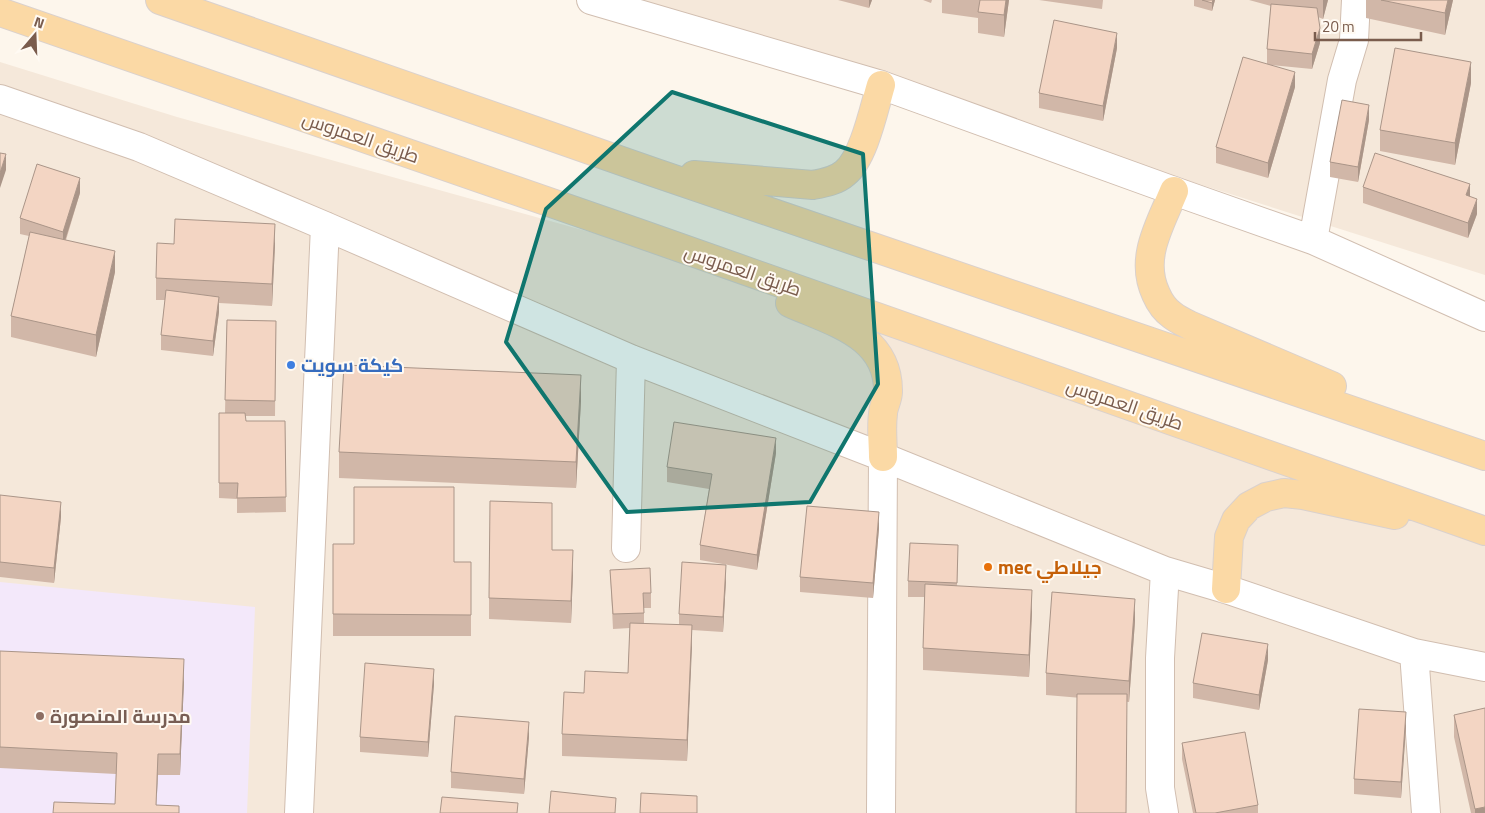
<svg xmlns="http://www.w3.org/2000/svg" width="1485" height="813" font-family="'Titillium Web',Cairo,sans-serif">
<rect width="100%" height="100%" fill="#fdf6ec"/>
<path fill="#f5e8da" d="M 620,0 L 1485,0 L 1485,275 Z
M 0,62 L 177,117 L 859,307 L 1330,492 L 1485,541 L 1485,813 L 0,813 Z"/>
<path fill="#f3e8fa" d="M 0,582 L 255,607 L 247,813 L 0,813 Z"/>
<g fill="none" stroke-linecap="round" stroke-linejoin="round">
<defs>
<path id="minor" d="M 591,0 L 881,85 L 1174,191 L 1313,240 L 1485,317
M 0,99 L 139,147 L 325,226 L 631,359 L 883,457 L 1165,571 L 1226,589 L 1414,653 L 1485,667
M 1313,240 L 1342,80 L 1354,40 L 1356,0
M 626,548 L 631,359
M 1414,653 L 1426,813
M 299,813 L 325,226
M 881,813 L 883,457
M 1164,813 L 1160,788 L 1160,658 L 1165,571"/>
<path id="major" d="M 160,0 L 653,172 L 1485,456
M 0,12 L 641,234 L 1485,531
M 694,175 L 813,185 C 824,183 836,181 845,173 C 864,158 874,108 881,85
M 1174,191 C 1160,225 1139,258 1156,294 C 1159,301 1165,310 1172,315 C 1177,319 1183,322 1189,325 L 1332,386
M 790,303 C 832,322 889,335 888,392 C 888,399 883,407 883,414 C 881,428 883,443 883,457
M 1226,589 L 1229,537 L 1236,520 L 1249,506 L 1266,497 L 1284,493 L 1303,495 L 1395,515"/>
</defs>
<use href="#minor" stroke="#d1beb0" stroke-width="30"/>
<use href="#major" stroke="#dad1cd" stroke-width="30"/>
<use href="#minor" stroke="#fff" stroke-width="28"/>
<use href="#major" stroke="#fbd9a5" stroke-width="28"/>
</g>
<path fill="#d1b7a8" d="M 838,0 L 872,0 L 869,8 Z
M 923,0 L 932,0 L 931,3 Z
M 942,0 L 1009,0 L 1004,37 L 978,33 L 978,18 L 942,13 Z
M 1039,0 L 1103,0 L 1102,9 Z
M 1194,0 L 1215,0 L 1212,11 L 1194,6 Z
M 1249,0 L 1328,0 L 1323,19 L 1318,17 L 1320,43 L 1312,69 L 1271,65 L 1295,87 L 1268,178 L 1216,163 L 1216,147 L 1267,64 L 1267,49 L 1271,6 Z
M 1366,0 L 1453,0 L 1445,35 L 1366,18 Z
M 1117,48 L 1103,121 L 1039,108 L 1039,93 Z
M 1471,83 L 1455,165 L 1380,151 L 1380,130 Z
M 1369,120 L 1358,182 L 1330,177 L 1330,162 Z
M 1363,187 L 1470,196 L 1477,214 L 1468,238 L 1363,203 Z
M 80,193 L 66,240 L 115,272 L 96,357 L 11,337 L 11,316 L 29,236 L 20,234 L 20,218 Z
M 174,244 L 275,245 L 272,306 L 219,303 L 219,312 L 213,356 L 161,350 L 161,335 L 165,300 L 156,300 L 156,278 Z
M 227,320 L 276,321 L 275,416 L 245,416 L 246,421 L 285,421 L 286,512 L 237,513 L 237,499 L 219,498 L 219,413 L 225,413 Z
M 581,401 L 576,488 L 339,478 L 339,452 Z
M 776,453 L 757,570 L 700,560 L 700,545 L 709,489 L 667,482 L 667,467 Z
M 0,495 L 61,517 L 54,583 L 0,577 Z
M 879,528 L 873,598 L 800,592 L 800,577 Z
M 333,544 L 454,562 L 471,562 L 471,636 L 333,636 Z
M 552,550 L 573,572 L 571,623 L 489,619 L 489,598 Z
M 958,560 L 957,586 L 1032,612 L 1029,677 L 923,670 L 923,648 L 925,597 L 908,597 L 908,581 Z
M 610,570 L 651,593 L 651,608 L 644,608 L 644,624 L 679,625 L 679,614 L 726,580 L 723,632 L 692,630 L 687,761 L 562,756 L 562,734 L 584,693 L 628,673 L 630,628 L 613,629 Z
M 1135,621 L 1129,702 L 1046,695 L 1046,673 Z
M 0,651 L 184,681 L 180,775 L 158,775 L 115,804 L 116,774 L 0,768 Z
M 1268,660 L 1259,710 L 1193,698 L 1193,683 Z
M 434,684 L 428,757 L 360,752 L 360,737 Z
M 1454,715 L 1485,813 L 1471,813 L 1454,737 Z
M 1406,727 L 1401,798 L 1354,794 L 1354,779 Z
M 529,737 L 524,794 L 451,788 L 451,772 Z
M 1182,743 L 1258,805 L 1258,813 L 1193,813 L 1182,759 Z"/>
<path fill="#aa9588" d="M 869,0 L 872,0 L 869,8 Z
M 1006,0 L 1009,0 L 1004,37 L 1004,15 Z
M 1213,0 L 1215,0 L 1212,11 L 1212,3 Z
M 1323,0 L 1328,0 L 1323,19 Z
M 1448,0 L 1453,0 L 1445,35 L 1445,13 Z
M 1320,28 L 1320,43 L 1312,69 L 1312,54 Z
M 1117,33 L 1117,48 L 1103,121 L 1103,106 Z
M 1471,62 L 1471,83 L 1455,165 L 1455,143 Z
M 1295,72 L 1295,87 L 1268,178 L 1268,163 Z
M 1369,105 L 1369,120 L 1358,182 L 1358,167 Z
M 6,154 L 6,170 L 0,188 L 0,173 Z
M 80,178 L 80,193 L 63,247 L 63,232 Z
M 1470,184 L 1470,200 L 1466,195 Z
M 1477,199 L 1477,214 L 1468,238 L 1468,223 Z
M 275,224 L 275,245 L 272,306 L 272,284 Z
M 115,251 L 115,272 L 96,357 L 96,335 Z
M 219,297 L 219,312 L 213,356 L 213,341 Z
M 581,375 L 581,401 L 576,488 L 576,462 Z
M 776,438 L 776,453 L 757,570 L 757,555 Z
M 61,502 L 61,517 L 54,583 L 54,568 Z
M 879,512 L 879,528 L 873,598 L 873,583 Z
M 573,550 L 573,572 L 571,623 L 571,601 Z
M 726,565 L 726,580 L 723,632 L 723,617 Z
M 1032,590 L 1032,612 L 1029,677 L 1029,655 Z
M 1135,599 L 1135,621 L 1129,702 L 1129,681 Z
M 692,625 L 692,647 L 687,761 L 687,740 Z
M 1268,644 L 1268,660 L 1259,710 L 1259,695 Z
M 184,659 L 184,681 L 180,775 L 180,754 Z
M 434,669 L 434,684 L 428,757 L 428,742 Z
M 1406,712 L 1406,727 L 1401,798 L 1401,782 Z
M 529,722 L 529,737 L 524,794 L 524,779 Z
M 158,754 L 158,775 L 156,813 Z
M 1485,807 L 1485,813 L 1475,813 L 1475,809 Z"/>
<path fill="#f3d5c3" stroke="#aa9588" d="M 980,0 L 1006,0 L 1004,15 L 978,12 Z
M 1202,0 L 1213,0 L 1212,3 Z
M 1381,0 L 1448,0 L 1445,13 Z
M 1271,4 L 1317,8 L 1320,28 L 1312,54 L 1267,49 Z
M 1054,20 L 1117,33 L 1103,106 L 1039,93 Z
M 1395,48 L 1471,62 L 1455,143 L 1380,130 Z
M 1243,57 L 1295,72 L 1268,163 L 1216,147 Z
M 1342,100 L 1369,105 L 1358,167 L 1330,162 Z
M 0,153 L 6,154 L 0,173 Z
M 1375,153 L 1470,184 L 1466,195 L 1477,199 L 1468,223 L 1363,187 Z
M 37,164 L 80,178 L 63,232 L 20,218 Z
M 175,219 L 275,224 L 272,284 L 156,278 L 157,243 L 174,244 Z
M 30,232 L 115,251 L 96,335 L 11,316 Z
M 166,290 L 219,297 L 213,341 L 161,335 Z
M 227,320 L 276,321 L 275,401 L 225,400 Z
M 344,365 L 581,375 L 576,462 L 339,452 Z
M 219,413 L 245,413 L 246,421 L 285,421 L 286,497 L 237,498 L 238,483 L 219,483 Z
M 674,422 L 776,438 L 757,555 L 700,545 L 712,474 L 667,467 Z
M 354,487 L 454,487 L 454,562 L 471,562 L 471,615 L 333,614 L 333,544 L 354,544 Z
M 0,495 L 61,502 L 54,568 L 0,562 Z
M 490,501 L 552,503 L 552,550 L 573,550 L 571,601 L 489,598 Z
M 807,506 L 879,512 L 873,583 L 800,577 Z
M 910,543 L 958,545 L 957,583 L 908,581 Z
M 682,562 L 726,565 L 723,617 L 679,614 Z
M 650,568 L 651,593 L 643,593 L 644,613 L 613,614 L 610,570 Z
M 925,584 L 1032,590 L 1029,655 L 923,648 Z
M 1052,592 L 1135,599 L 1129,681 L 1046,673 Z
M 630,623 L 692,625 L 687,740 L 562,734 L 564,692 L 584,693 L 585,671 L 628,673 Z
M 1202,633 L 1268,644 L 1259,695 L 1193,683 Z
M 0,651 L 184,659 L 180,754 L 158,754 L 156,805 L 179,806 L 179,813 L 53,813 L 54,802 L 115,804 L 117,753 L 0,747 Z
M 365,663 L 434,669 L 428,742 L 360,737 Z
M 1077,694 L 1127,694 L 1126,813 L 1076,813 Z
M 1485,708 L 1485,807 L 1475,809 L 1454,715 Z
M 1359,709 L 1406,712 L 1401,782 L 1354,779 Z
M 455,716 L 529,722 L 524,779 L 451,772 Z
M 1245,732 L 1258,805 L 1215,813 L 1196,813 L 1182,743 Z
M 551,791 L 616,798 L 615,813 L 549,813 Z
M 641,793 L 697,796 L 697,813 L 640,813 Z
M 442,797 L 518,803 L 517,813 L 440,813 Z"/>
<path fill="#0f766e" fill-opacity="0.2" stroke="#0f766e" stroke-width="4" stroke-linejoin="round" d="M 672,92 L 863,154 L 878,384 L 810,502 L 627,512 L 506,342 L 546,209 Z"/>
<circle fill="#3f7fe0" stroke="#fffaf3" stroke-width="2" cx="291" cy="365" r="5"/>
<circle fill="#e8710a" stroke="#fffaf3" stroke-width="2" cx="988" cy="567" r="5"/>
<circle fill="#8d6e63" stroke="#fffaf3" stroke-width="2" cx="40" cy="716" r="5"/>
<g text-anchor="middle" stroke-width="4" stroke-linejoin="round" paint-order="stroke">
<g font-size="19" fill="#7a5c4d" stroke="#fffaf3">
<text transform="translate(361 137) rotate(19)" y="7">طريق العمروس</text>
<text transform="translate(743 270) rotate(19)" y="7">طريق العمروس</text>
<text transform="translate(1125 404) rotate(19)" y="7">طريق العمروس</text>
</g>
<g font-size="19" font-weight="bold" fill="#366cbe" stroke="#fffaf3" text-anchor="start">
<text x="301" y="372">كيكة سويت</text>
</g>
<g font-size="19" font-weight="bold" fill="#c56008" stroke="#fffaf3" text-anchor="start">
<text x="998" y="574">mec جيلاطي</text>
</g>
<g font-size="19" font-weight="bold" fill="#785e54" stroke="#fffaf3" text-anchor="start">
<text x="50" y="723">مدرسة المنصورة</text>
</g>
</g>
<g transform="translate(35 35) rotate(19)" stroke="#fffaf3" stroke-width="4" paint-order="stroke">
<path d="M0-4L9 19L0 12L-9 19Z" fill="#7a5c4d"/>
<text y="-8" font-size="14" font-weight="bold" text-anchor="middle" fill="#7a5c4d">N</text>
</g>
<path d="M1315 32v8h106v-8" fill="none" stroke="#7a5c4d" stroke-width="2.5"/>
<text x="1322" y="32" font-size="15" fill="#7a5c4d" stroke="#fffaf3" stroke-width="4" paint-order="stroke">20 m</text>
</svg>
